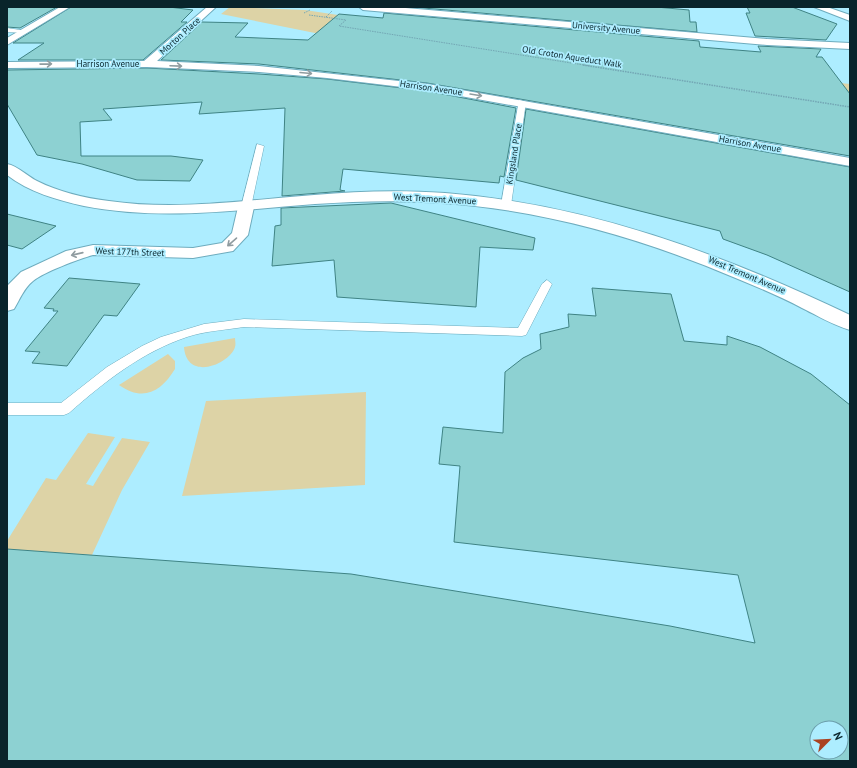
<svg xmlns="http://www.w3.org/2000/svg" width="857" height="768" font-family="'PT Sans',sans-serif">
<rect width="100%" height="100%" fill="#adedff"/>
<path fill="#ddd3a6" d="M 230,7 L 305,10 L 338,15 L 335,18 L 782,77 L 850,84 L 850,113 L 320,34 L 221,14 Z
M 235,338 C 235,340 236,344 235,347 C 231,363 187,383 184,347 Z
M 168,354 L 175,361 L 175,369 C 161,392 143,402 119,385 Z
M 366,392 L 365,485 L 182,496 L 206,401 Z
M 88,433 L 115,437 L 86,484 L 93,486 L 122,438 L 150,442 L 122,490 L 92,555 L 7,549 L 7,541 L 46,478 L 56,480 Z"/>
<path fill="#8dd1d2" stroke="#3f8384" fill-rule="evenodd" d="M 7,7 L 57,7 L 20,28 L 7,27 Z
M 71,7 L 169,7 L 193,10 L 181,22 L 187,22 L 143,60 L 18,60 L 44,43 L 13,43 Z
M 412,7 L 656,7 L 689,10 L 690,22 L 696,22 L 697,32 Z
M 747,7 L 792,7 L 837,24 L 826,40 L 755,36 L 746,13 L 750,13 Z
M 384,13 L 699,41 L 700,47 L 761,52 L 758,46 L 821,49 L 816,57 L 822,57 L 850,94 L 850,156 L 427,83 L 259,64 L 161,60 L 202,22 L 248,23 L 235,37 L 308,40 L 339,14 L 383,18 Z
M 147,68 L 259,74 L 327,79 L 427,91 L 516,108 L 504,177 L 500,176 L 499,183 L 343,169 L 340,190 L 345,191 L 282,196 L 285,108 L 199,114 L 202,102 L 103,109 L 112,120 L 80,122 L 81,156 L 171,156 L 203,160 L 190,181 L 137,180 L 82,164 L 37,155 L 7,104 L 7,70 Z
M 526,109 L 850,167 L 850,292 L 767,255 L 723,239 L 720,231 L 516,180 Z
M 391,203 L 535,238 L 533,250 L 480,247 L 476,307 L 337,297 L 334,260 L 272,266 L 275,226 L 281,225 L 281,208 Z
M 7,214 L 56,226 L 22,249 L 7,245 Z
M 69,278 L 140,284 L 117,316 L 104,315 L 67,366 L 32,363 L 40,352 L 25,351 L 58,311 L 53,311 L 54,309 L 44,308 Z
M 592,288 L 671,294 L 684,341 L 727,345 L 727,336 L 760,347 L 811,374 L 850,405 L 850,761 L 7,761 L 7,549 L 351,574 L 670,626 L 755,643 L 738,575 L 454,542 L 460,466 L 439,464 L 443,427 L 503,433 L 505,372 L 523,358 L 541,349 L 540,334 L 569,327 L 568,314 L 596,316 ZM 817,728 L 841,728 L 841,752 L 817,752 Z"/>
<g fill="none" stroke-linecap="round" stroke-linejoin="round">
<defs>
<path id="service" d="M 7,28 L 27,31 L 24,33 L 7,32 Z
M 519,100 L 526,102 L 511,205 L 506,208 L 501,205 Z
M 257,144 L 264,146 L 251,207 L 246,210 L 241,207 Z
M 547,280 L 552,284 L 526,335 L 522,336 L 244,327 C 225,330 205,331 187,337 C 142,352 104,382 69,413 L 64,415 L 7,415 L 7,403 L 61,403 L 107,367 L 142,346 L 161,337 L 204,324 L 244,319 L 518,328 L 542,284 Z"/>
<path id="minor" d="M 207,7 L 216,7 L 157,61 L 259,66 L 427,84 L 850,158 L 850,166 L 427,90 L 327,78 L 259,72 L 147,67 L 7,68 L 7,62 L 144,61 Z
M 246,202 L 252,204 L 254,207 L 248,235 L 233,251 L 193,258 L 93,255 C 79,259 44,272 33,281 C 24,288 20,299 14,309 L 7,311 L 7,286 L 21,272 L 66,251 L 93,245 L 193,248 L 222,243 L 232,233 L 238,207 L 240,204 Z"/>
<path id="tertiary" d="M 814,7 L 827,7 L 850,15 L 850,21 Z"/>
<path id="secondary" d="M 60,7 L 70,7 L 7,45 L 7,38 Z
M 359,7 L 394,7 L 767,39 L 850,43 L 850,49 L 767,45 L 363,10 Z
M 7,164 C 18,166 27,176 37,181 C 59,192 84,198 109,201 C 177,211 246,200 314,195 C 358,191 402,190 445,193 C 588,204 722,254 850,315 L 850,330 C 833,325 818,316 802,308 C 781,297 760,288 738,279 C 644,239 545,210 442,203 C 400,200 358,201 315,204 C 237,210 161,221 84,206 C 57,200 29,192 7,175 Z"/>
</defs>
<use href="#service" stroke="#6eacbe" stroke-width="1"/>
<use href="#minor" stroke="#6eacbe" stroke-width="2"/>
<use href="#tertiary" stroke="#6eacbe" stroke-width="2"/>
<use href="#secondary" stroke="#6eacbe" stroke-width="2"/>
<path stroke="#73a6b4" stroke-width="1" stroke-dasharray="1.5 1" stroke-linecap="butt" d="M 304,13 L 310,10
M 309,15 L 346,20 L 339,26 L 590,66
M 326,17 L 332,11"/>
<path stroke="#73a6b4" stroke-width="1.5" stroke-dasharray="1.5 1" stroke-linecap="butt" d="M 583,65 L 850,107"/>
<use href="#service" fill="#fff" fill-rule="evenodd"/>
<use href="#minor" fill="#fff" fill-rule="evenodd"/>
<use href="#tertiary" fill="#fff" fill-rule="evenodd"/>
<use href="#secondary" fill="#fff" fill-rule="evenodd"/>
</g>
<defs><path id="oneway-shaft" d="M-6 0H5M1.5-3L5.5 0L1.5 3" fill="none" stroke-width="1.6" stroke-linecap="round" stroke-linejoin="round"/></defs>
<g stroke="#909ca0">
<use href="#oneway-shaft" transform="translate(46 64) rotate(-1)"/>
<use href="#oneway-shaft" transform="translate(176 66) rotate(2)"/>
<use href="#oneway-shaft" transform="translate(306 73) rotate(5)"/>
<use href="#oneway-shaft" transform="translate(476 95) rotate(9)"/>
<use href="#oneway-shaft" transform="translate(232 242) rotate(139)"/>
<use href="#oneway-shaft" transform="translate(77 254) rotate(167)"/>
</g>
<g text-anchor="middle" stroke-width="3.5" stroke-linejoin="round" paint-order="stroke">
<g font-size="9" fill="#09242b" stroke="#adedff">
<text transform="translate(606 28) rotate(5)" y="3">University Avenue</text>
<text transform="translate(180 36) rotate(-42)" y="3">Morton Place</text>
<text transform="translate(572 57) rotate(9)" y="3">Old Croton Aqueduct Walk</text>
<text x="108" y="67">Harrison Avenue</text>
<text transform="translate(431 88) rotate(8)" y="3">Harrison Avenue</text>
<text transform="translate(750 144) rotate(10)" y="3">Harrison Avenue</text>
<text transform="translate(514 154) rotate(-81)" y="3">Kingsland Place</text>
<text transform="translate(435 199) rotate(3)" y="3">West Tremont Avenue</text>
<text transform="translate(130 252) rotate(2)" y="3">West 177th Street</text>
<text transform="translate(747 275) rotate(23)" y="3">West Tremont Avenue</text>
</g>
</g>
<rect width="857" height="768" fill="none" stroke="#09242b" stroke-width="16"/>
<g transform="translate(829 740) rotate(66)"><circle r="19" fill="#adedff" stroke="#6b9daa"/>
<path d="M0-3L7 15L0 10L-7 15Z" fill="#aa4222"/>
<text y="-6" font-size="11" font-weight="bold" text-anchor="middle" fill="#09242b">N</text>
</g>
</svg>
